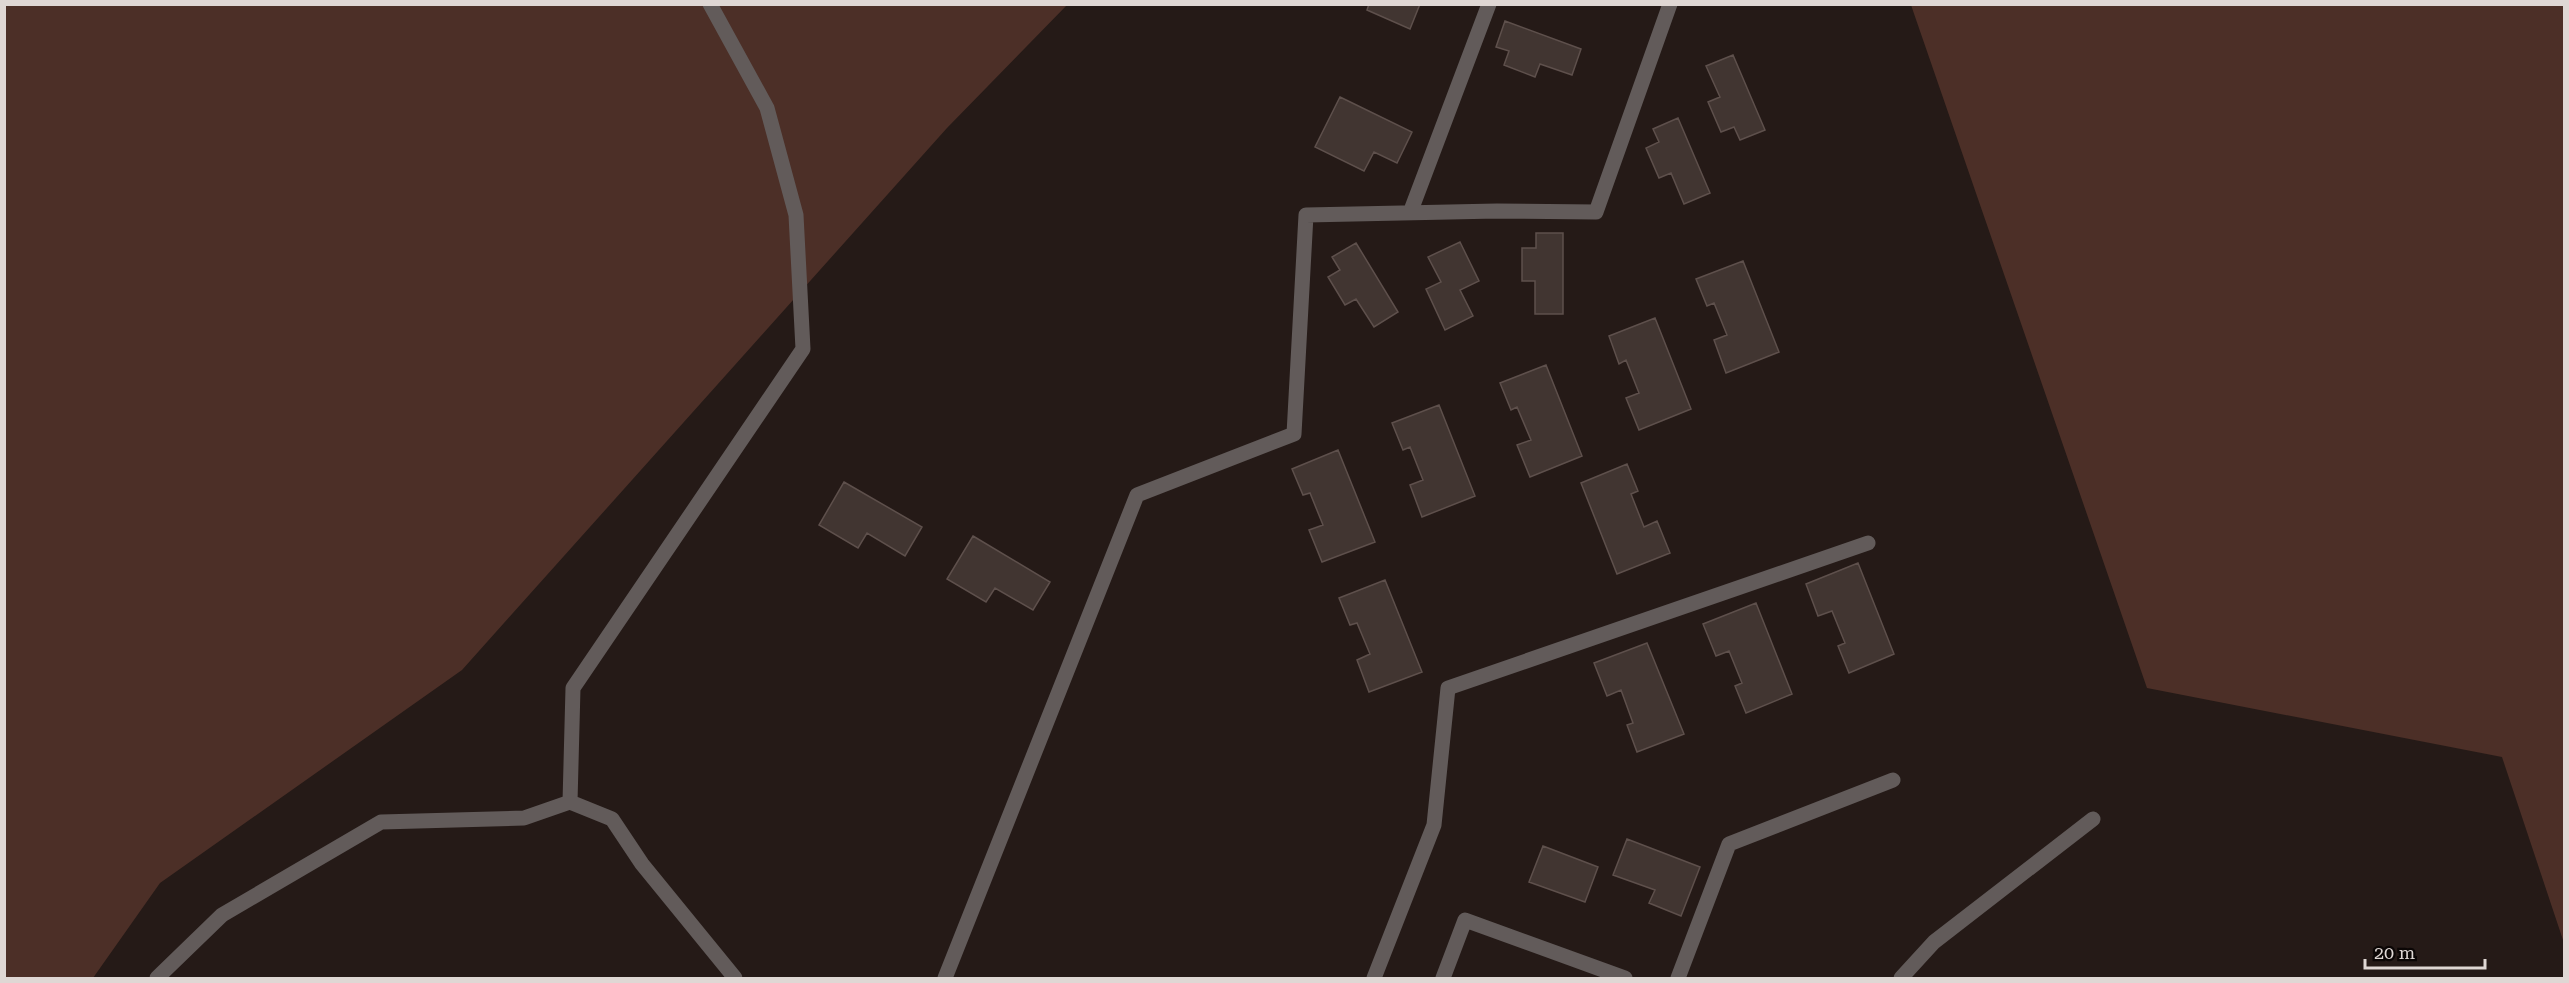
<svg xmlns="http://www.w3.org/2000/svg" width="2569" height="983" font-family="'Roboto Serif',serif">
<rect width="100%" height="100%" fill="#251a17"/>
<path fill="#4c2f27" d="M 5,5 L 1067,5 L 947,128 L 462,670 L 160,883 L 93,978 L 5,978 Z
M 1911,5 L 2564,5 L 2564,943 L 2502,757 L 2147,688 Z"/>
<path fill="#413531" stroke="#5e504c" stroke-width="1.5" d="M 1369,4 L 1420,4 L 1410,29 L 1367,10 Z
M 1505,21 L 1581,49 L 1572,75 L 1540,64 L 1535,77 L 1504,65 L 1509,51 L 1496,47 Z
M 1733,55 L 1765,130 L 1740,140 L 1734,127 L 1721,132 L 1708,102 L 1720,97 L 1706,66 Z
M 1340,97 L 1412,132 L 1397,163 L 1374,152 L 1364,171 L 1315,147 Z
M 1678,118 L 1710,193 L 1684,204 L 1671,173 L 1659,178 L 1646,148 L 1659,142 L 1653,129 Z
M 1536,233 L 1563,233 L 1563,314 L 1535,314 L 1535,281 L 1522,281 L 1522,248 L 1536,248 Z
M 1460,242 L 1479,281 L 1460,290 L 1473,316 L 1445,330 L 1426,289 L 1441,282 L 1428,257 Z
M 1356,243 L 1398,312 L 1374,327 L 1356,299 L 1345,305 L 1328,277 L 1340,270 L 1332,257 Z
M 1743,261 L 1779,352 L 1726,373 L 1714,340 L 1727,335 L 1714,303 L 1707,306 L 1696,279 Z
M 1655,318 L 1691,409 L 1639,430 L 1626,398 L 1639,393 L 1626,360 L 1619,364 L 1609,336 Z
M 1546,365 L 1582,456 L 1530,477 L 1517,445 L 1531,440 L 1517,407 L 1511,410 L 1500,383 Z
M 1439,405 L 1475,496 L 1422,517 L 1410,485 L 1423,480 L 1410,447 L 1403,450 L 1392,423 Z
M 1338,450 L 1375,542 L 1322,562 L 1309,530 L 1323,525 L 1310,493 L 1303,495 L 1292,469 Z
M 1627,464 L 1638,491 L 1631,494 L 1644,527 L 1657,521 L 1670,553 L 1617,574 L 1581,483 Z
M 844,482 L 922,527 L 905,556 L 867,533 L 858,548 L 819,525 Z
M 973,536 L 1050,582 L 1033,610 L 995,588 L 986,602 L 947,579 Z
M 1858,563 L 1894,654 L 1849,673 L 1838,646 L 1845,643 L 1832,611 L 1818,616 L 1806,584 Z
M 1385,580 L 1422,672 L 1369,692 L 1357,660 L 1370,654 L 1357,623 L 1350,625 L 1339,598 Z
M 1756,603 L 1792,694 L 1746,713 L 1735,686 L 1742,683 L 1729,651 L 1716,656 L 1703,624 Z
M 1647,643 L 1684,734 L 1637,752 L 1627,725 L 1633,723 L 1621,690 L 1607,696 L 1594,663 Z
M 1627,839 L 1700,867 L 1681,916 L 1649,903 L 1655,890 L 1613,875 Z
M 1543,846 L 1598,867 L 1585,902 L 1529,882 Z"/>
<g fill="none" stroke-linecap="round" stroke-linejoin="round">
<path stroke="#625b5a" stroke-width="15" d="M 1410,213 L 1489,4
M 570,802 L 573,688 L 803,349 L 796,215 L 767,108 L 710,4
M 157,978 L 222,915 L 381,822 L 524,818 L 570,802 L 612,819 L 642,864 L 735,978
M 945,978 L 1137,495 L 1294,434 L 1306,215 L 1497,211 L 1596,212 L 1670,4
M 1374,978 L 1434,825 L 1448,688 L 1868,543
M 1443,978 L 1465,920 L 1625,978
M 1678,978 L 1729,844 L 1893,780
M 1901,978 L 1934,942 L 2093,819"/>
</g>
<rect width="2569" height="983" fill="none" stroke="#dfd7d4" stroke-width="12"/>
<path d="M2365 959v9h120v-9" fill="none" stroke="#dfd7d4" stroke-width="3"/>
<text x="2374" y="959" font-size="18" fill="#dfd7d4" stroke="#0b0605" stroke-width="4.5" paint-order="stroke">20 m</text>
</svg>
